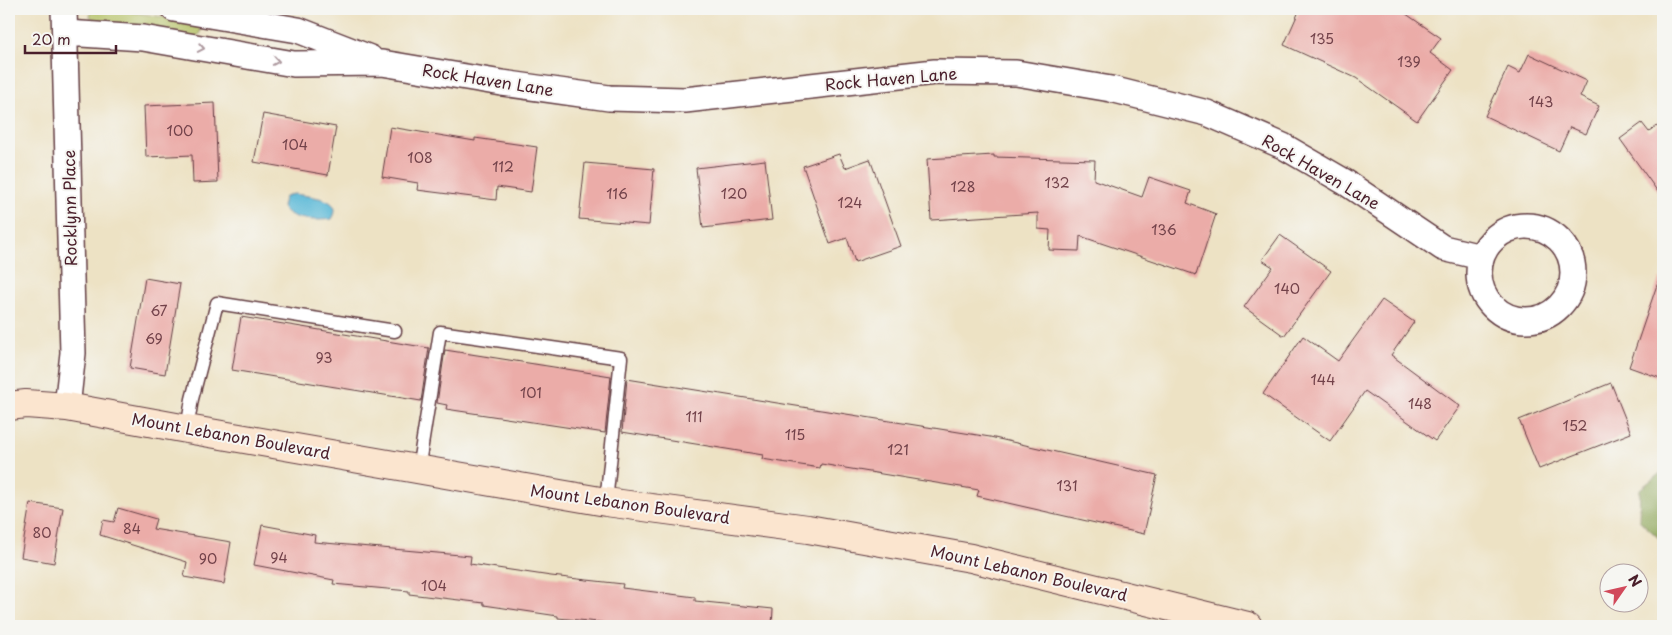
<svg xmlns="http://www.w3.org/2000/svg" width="1672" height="635" font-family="'Playpen Sans',sans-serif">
<rect width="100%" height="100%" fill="#f6f6f2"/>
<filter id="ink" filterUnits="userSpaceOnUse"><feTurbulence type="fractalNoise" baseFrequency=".02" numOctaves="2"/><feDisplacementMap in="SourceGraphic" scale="10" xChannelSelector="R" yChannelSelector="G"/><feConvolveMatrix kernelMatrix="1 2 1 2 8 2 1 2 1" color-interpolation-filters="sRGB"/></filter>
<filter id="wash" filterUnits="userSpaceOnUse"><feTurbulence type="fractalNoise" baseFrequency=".0096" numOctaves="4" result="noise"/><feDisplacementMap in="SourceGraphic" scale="20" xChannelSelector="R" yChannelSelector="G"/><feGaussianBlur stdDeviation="1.12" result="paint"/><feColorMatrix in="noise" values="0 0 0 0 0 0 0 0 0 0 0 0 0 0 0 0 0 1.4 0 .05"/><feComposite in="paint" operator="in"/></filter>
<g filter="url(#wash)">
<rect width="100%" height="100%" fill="#ede2c4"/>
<path fill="#b3c062" stroke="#7e7046" d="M 93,9 L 110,9 L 197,22 L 201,28 L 201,33 L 195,38 L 94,21 L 90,16 Z"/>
<path fill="#8ea658" stroke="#6c6242" d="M 1663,471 L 1663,542 L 1639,520 L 1640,489 Z"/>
<path fill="#58b8d7" stroke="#516c81" d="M 295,194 C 308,197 346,197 332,219 C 317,221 291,221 282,207 L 284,198 L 288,195 Z"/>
<g id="blocks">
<path fill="#ebaca8" d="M 1300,9 L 1399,9 L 1441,38 L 1430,53 L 1453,70 L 1417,121 L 1356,78 L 1284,45 Z
M 1529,54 L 1587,81 L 1580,97 L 1599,106 L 1586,134 L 1570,127 L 1559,151 L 1485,116 L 1508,67 L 1520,73 Z
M 215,103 L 218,182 L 193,183 L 192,155 L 146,157 L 144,106 Z
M 263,114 L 336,127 L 328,175 L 254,162 Z
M 1663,122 L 1663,199 L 1620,139 L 1642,123 L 1649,132 Z
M 390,127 L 475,141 L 475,138 L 537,147 L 531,192 L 497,187 L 496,200 L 417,190 L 418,183 L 382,177 Z
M 839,154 L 845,168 L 870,159 L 901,246 L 855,262 L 847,238 L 830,244 L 803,166 Z
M 994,155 L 994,157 L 1095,160 L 1094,180 L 1142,197 L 1149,177 L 1191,191 L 1187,203 L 1216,214 L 1196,275 L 1080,236 L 1079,251 L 1049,250 L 1050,230 L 1038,229 L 1038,213 L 931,220 L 927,159 Z
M 765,160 L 772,220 L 703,228 L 696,168 Z
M 585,163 L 654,169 L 649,225 L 579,219 Z
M 1280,235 L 1331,271 L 1284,336 L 1244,307 L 1273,267 L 1262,260 Z
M 145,278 L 180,284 L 165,374 L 130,368 Z
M 1659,279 L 1663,280 L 1663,379 L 1629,367 Z
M 1382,300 L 1414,322 L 1391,355 L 1460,406 L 1435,441 L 1365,391 L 1330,441 L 1263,394 L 1303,336 L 1338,361 Z
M 241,317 L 429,348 L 421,401 L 232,370 Z
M 445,350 L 611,376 L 605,433 L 446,409 L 447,405 L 437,403 Z
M 627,379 L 990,437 L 1157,475 L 1144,534 L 977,496 L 979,490 L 821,464 L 820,468 L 762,459 L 763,455 L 622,432 Z
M 1611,383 L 1631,433 L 1539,469 L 1519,420 Z
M 30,503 L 63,508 L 54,563 L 21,557 Z
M 118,508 L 156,519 L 153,529 L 231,542 L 224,584 L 184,577 L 187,562 L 100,535 L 103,520 L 114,522 Z
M 262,525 L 315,535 L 314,542 L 471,556 L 470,564 L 551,576 L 623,584 L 622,588 L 695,597 L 695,601 L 773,609 L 772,626 L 639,626 L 558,618 L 558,616 L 484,605 L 484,603 L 409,594 L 409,591 L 333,584 L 334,580 L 254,565 Z"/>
</g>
</g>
<g filter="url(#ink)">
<use href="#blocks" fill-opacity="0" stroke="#623c42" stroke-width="1"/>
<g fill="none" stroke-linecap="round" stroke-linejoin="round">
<defs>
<path id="lane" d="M 187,429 L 192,399 L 217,303 L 395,331
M 418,470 L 440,332 L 621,358 L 606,502"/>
<path id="street" d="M 64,9 L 73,353 L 67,407
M 174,9 L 298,30 L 370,58
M 66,33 L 143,38 L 294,64 L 382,63 L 502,83 L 609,98 L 685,100 L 935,72 L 1016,73 L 1111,89 L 1207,113 L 1283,146 L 1345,182 L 1443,248 L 1481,257
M1479 273a47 47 0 1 1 94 0a47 47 0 1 1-94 0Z"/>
<path id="secondary" d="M 9,406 L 26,404 L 67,407 L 187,429 L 606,502 L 808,529 L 971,558 L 1248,626"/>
</defs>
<use href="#lane" stroke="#623c42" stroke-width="15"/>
<use href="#street" stroke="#623c42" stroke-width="28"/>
<use href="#secondary" stroke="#623c42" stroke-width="30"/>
<use href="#lane" stroke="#fff" stroke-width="12"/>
<use href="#street" stroke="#fff" stroke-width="25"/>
<use href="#secondary" stroke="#fbe5cf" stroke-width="28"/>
</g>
<defs><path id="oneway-chevron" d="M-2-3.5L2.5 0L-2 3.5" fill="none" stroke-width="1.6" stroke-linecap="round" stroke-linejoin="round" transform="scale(1.25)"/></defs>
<g stroke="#ae9aa0">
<use href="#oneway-chevron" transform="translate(201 48) rotate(10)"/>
<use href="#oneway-chevron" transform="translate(276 61) rotate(10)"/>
</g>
</g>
<g text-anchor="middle" stroke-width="4" stroke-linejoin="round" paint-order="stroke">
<g font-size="14" fill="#72424a">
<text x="1322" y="44">135</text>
<text x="1409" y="67">139</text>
<text x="1541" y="107">143</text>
<text x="180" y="136">100</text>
<text x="295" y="150">104</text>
<text x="420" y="163">108</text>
<text x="503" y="172">112</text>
<text x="1057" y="188">132</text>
<text x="963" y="192">128</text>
<text x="617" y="199">116</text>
<text x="734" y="199">120</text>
<text x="850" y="208">124</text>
<text x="1164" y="235">136</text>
<text x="1287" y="294">140</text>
<text x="159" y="316">67</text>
<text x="154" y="344">69</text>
<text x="324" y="363">93</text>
<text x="1323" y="385">144</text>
<text x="531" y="398">101</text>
<text x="1420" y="409">148</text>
<text x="694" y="422">111</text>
<text x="1575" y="431">152</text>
<text x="795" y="440">115</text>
<text x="898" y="455">121</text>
<text x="1067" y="491">131</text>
<text x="132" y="534">84</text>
<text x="42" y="538">80</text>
<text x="279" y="563">94</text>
<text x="208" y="564">90</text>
<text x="434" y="591">104</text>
</g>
<g font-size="16" fill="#4a1f2b" stroke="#f6f6f2">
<text transform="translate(891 79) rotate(-5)" y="6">Rock Haven Lane</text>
<text transform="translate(488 80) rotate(9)" y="6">Rock Haven Lane</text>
<text transform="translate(1321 172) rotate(30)" y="6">Rock Haven Lane</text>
<text transform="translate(70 208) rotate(-91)" y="6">Rocklynn Place</text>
<text transform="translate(231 436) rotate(10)" y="6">Mount Lebanon Boulevard</text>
<text transform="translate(630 504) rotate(8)" y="6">Mount Lebanon Boulevard</text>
<text transform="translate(1029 573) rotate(13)" y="6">Mount Lebanon Boulevard</text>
</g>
</g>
<rect width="1672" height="635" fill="none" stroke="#f6f6f2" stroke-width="30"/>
<g transform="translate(1624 588) rotate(56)"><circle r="24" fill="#f6f6f2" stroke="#b1a0a2"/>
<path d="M0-4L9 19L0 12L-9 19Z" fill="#d1495b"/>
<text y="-8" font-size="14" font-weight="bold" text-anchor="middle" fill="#4a1f2b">N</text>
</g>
<path d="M25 45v8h91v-8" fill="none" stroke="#4a1f2b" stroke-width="2.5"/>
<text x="32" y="45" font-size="15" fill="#4a1f2b" stroke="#f6f6f2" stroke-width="4" paint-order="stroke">20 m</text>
</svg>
